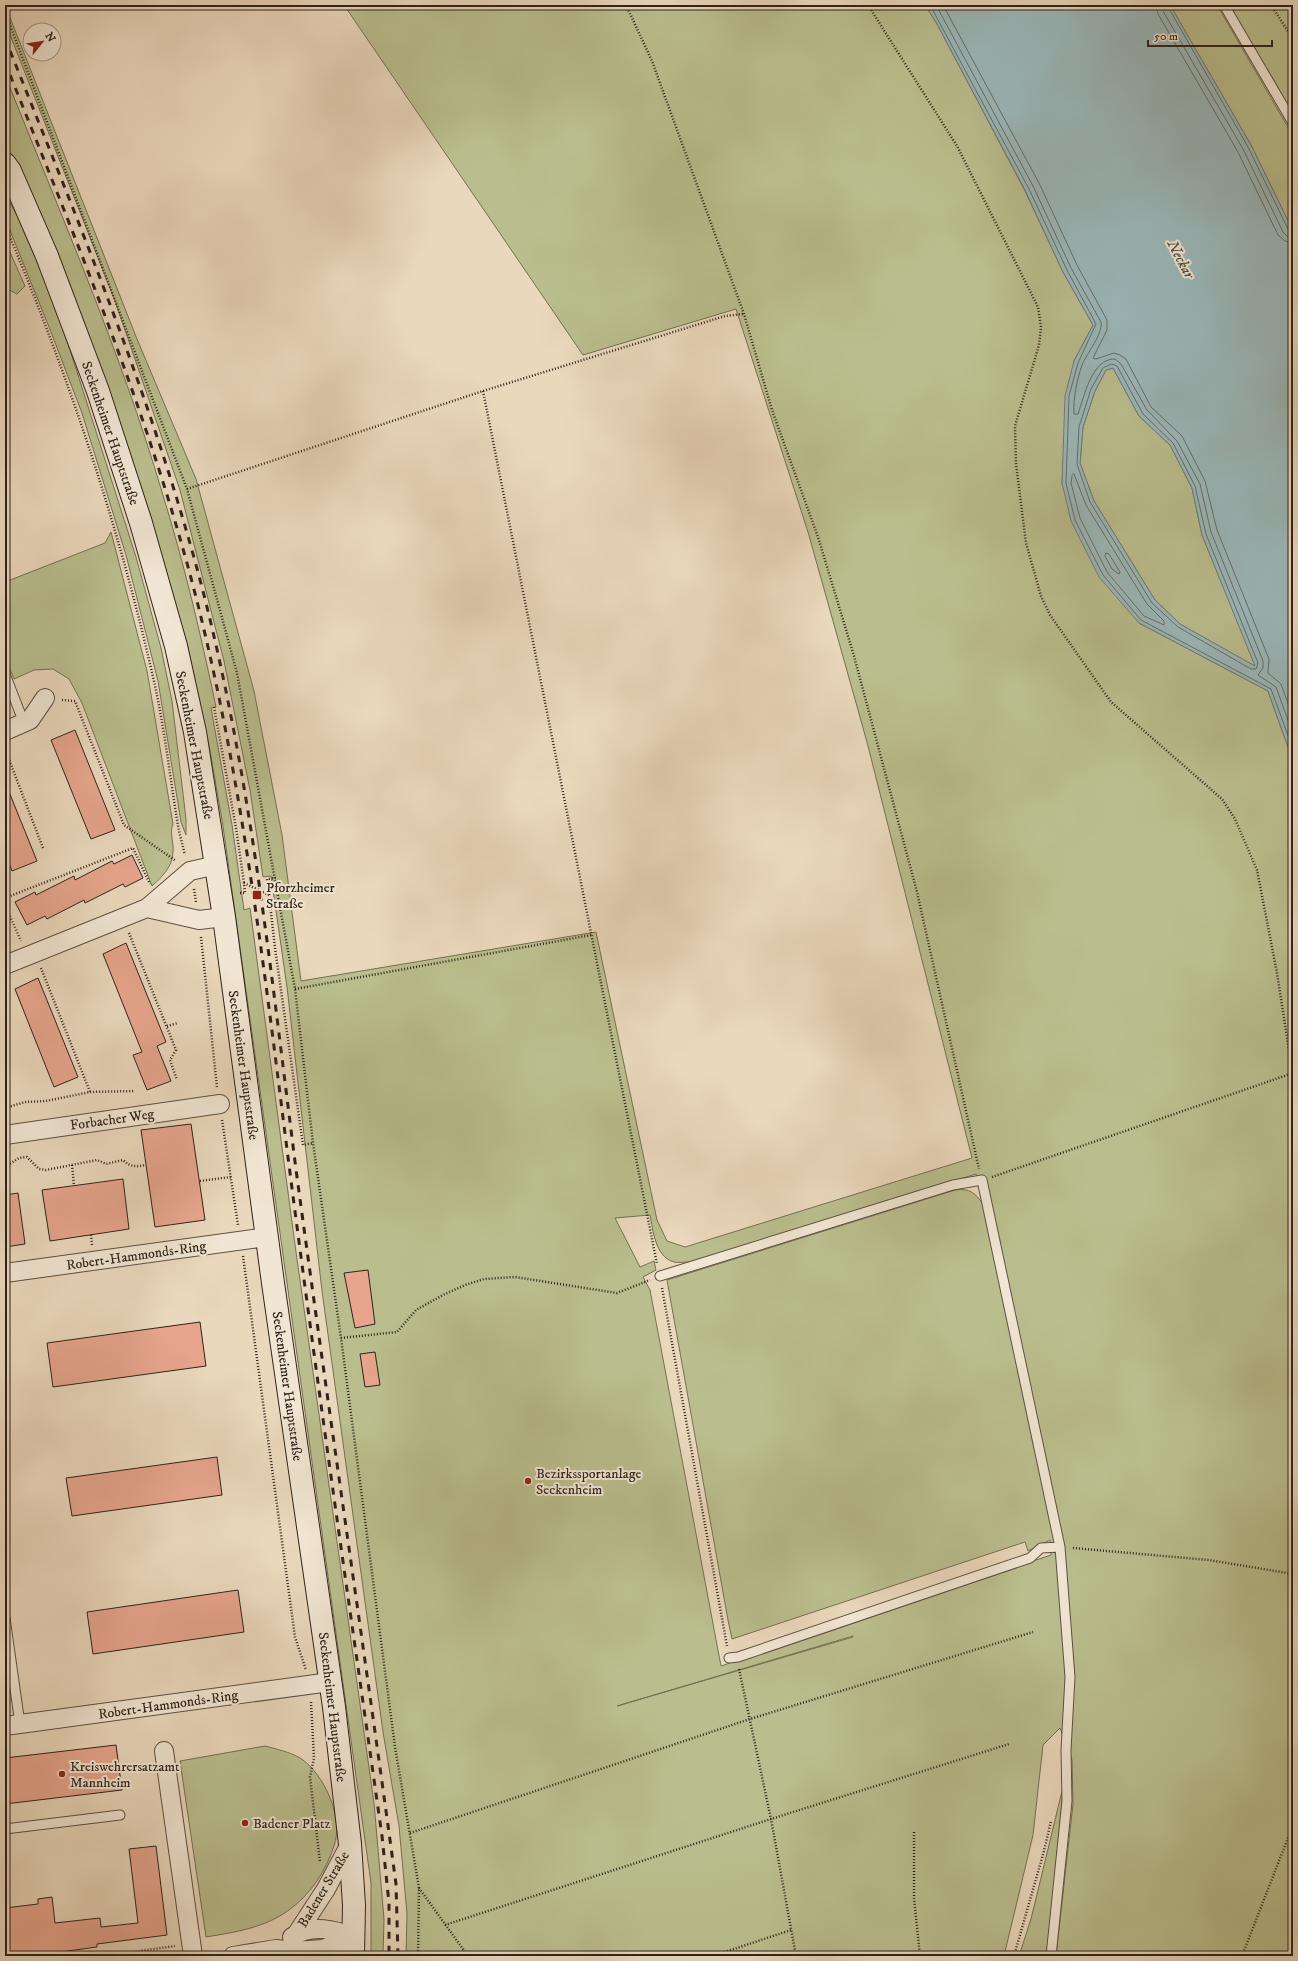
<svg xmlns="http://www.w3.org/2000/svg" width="1298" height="1961" font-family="'IM FELL DW Pica',serif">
<rect width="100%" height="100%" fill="#ead8bc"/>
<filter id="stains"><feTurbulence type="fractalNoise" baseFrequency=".005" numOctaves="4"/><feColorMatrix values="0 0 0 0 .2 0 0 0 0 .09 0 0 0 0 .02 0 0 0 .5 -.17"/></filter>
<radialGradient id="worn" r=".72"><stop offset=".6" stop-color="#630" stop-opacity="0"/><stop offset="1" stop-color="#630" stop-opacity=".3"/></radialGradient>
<path fill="#babe8e" stroke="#747054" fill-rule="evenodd" d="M 5,5 L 137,339 L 196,479 L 254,691 L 282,835 L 301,981 L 596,932 L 657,1220 L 667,1241 L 685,1247 L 972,1158 L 867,742 L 808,532 L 736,309 L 583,355 L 344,5 L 925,5 L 936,22 L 1025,191 L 1063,272 L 1093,325 L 1074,361 L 1062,483 L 1139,623 L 1268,691 L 1293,761 L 1293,1956 L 1056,1956 L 1073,1804 L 1072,1760 L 1060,1728 L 1043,1745 L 1033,1835 L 1004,1956 L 406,1956 L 407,1914 L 399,1826 L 383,1732 L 322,1291 L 287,987 L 271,876 L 263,877 L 250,790 L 224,661 L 180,490 L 115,301 L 5,22 ZM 976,1174 L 983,1204 C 975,1193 970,1188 955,1190 L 667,1280 L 728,1620 L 732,1639 L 1025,1542 L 1028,1551 L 1050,1540 L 1051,1555 L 721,1666 L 650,1290 L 643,1277 L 656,1270 L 654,1261 L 640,1267 L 615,1218 L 650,1215 C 653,1230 655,1257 674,1262 C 678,1263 685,1262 690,1262 ZM 853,1637 L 617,1706 L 853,1636 Z
M 1170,5 L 1217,5 L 1289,129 L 1293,137 L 1293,231 L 1251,145 Z
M 1227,5 L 1286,5 L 1293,16 L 1293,117 L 1277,86 Z
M 5,75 C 60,213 120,350 162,492 C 184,563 201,635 216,707 L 211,708 L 232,825 L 244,910 L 250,908 L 296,1252 L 374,1803 L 384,1919 L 383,1956 L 371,1956 L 371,1883 L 223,826 L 209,745 L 188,648 L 154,530 L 120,424 L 41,214 L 21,171 L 5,147 Z
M 5,195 L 25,228 L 63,328 L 136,557 L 161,648 L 172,701 L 186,819 L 186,835 L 181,822 L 158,681 L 126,555 L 82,413 L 51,332 L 5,218 Z
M 5,241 L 25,286 L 17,294 L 5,288 Z
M 1113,368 L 1139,416 L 1170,445 L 1192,488 L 1202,535 L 1256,667 L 1180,624 L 1155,600 L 1094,501 L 1080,463 L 1083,427 L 1095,391 L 1106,370 Z
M 111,532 L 147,671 L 173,824 C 169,833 174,841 173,852 C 173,866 162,877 152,886 L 82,703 L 69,679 L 53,669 L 34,670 L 14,679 L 5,656 L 5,582 L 105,543 Z
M 265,1746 C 276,1749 290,1752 300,1758 C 324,1773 344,1818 334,1846 C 326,1871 310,1895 289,1910 C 264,1928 236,1932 206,1937 L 180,1761 Z
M 1064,1783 L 1047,1956 L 1019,1956 L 1031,1919 Z"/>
<path fill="#9bb8ba" stroke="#6f7c7a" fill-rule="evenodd" d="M 925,5 L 1170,5 L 1251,145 L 1293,231 L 1293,761 L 1268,691 L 1139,623 L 1099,577 L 1071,521 L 1062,483 L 1065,396 L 1074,361 L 1093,325 L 1063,272 L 1025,190 L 936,22 ZM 1113,368 L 1139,416 L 1170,445 L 1192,488 L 1202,535 L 1255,666 L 1180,624 L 1155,600 L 1094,501 L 1080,463 L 1083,427 L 1095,391 L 1106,370 Z"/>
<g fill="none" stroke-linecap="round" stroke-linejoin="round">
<path stroke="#646d6a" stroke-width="1" d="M 930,5 L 1029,189 L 1067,270 L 1096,324 L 1078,363 L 1069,396 L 1066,483 L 1075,520 L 1103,575 L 1141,620 L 1271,689 L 1293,749
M 936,5 L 1033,186 L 1071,268 L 1101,322 C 1103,334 1087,353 1082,365 C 1077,380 1073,398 1074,414 L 1078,414 C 1084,397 1092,358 1115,359 L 1121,364 L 1147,410 L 1177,441 L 1200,484 L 1211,532 L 1263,661 L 1263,668 L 1258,675 L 1276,687 L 1293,734
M 943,5 L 1039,183 L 1077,265 L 1107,320 L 1107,330 L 1093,358 L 1096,359 L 1114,353 L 1120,355 L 1126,359 L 1151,407 L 1182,436 L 1205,481 L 1217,530 L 1269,659 L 1268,673 L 1281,684 L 1293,717
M 1156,5 L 1158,14 L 1238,152 L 1278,235 L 1285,241 L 1293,243
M 1162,5 L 1163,11 L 1243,149 L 1283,232 L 1287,236 L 1293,237
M 1167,5 L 1248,147 L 1288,229 L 1293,232
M 1112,364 L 1117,366 L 1143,414 L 1173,443 L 1195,486 L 1206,534 L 1258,663 L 1256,669 L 1251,669 L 1178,627 L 1152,603 L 1090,502 L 1077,464 L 1079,427 L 1091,389 L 1103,368 Z
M 1074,474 L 1086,505 L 1147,604 L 1164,621 L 1164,625 L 1144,616 L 1107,572 L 1080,518 L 1071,483 L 1072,476 Z
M 1106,553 L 1109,554 L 1120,572 L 1119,574 L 1112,569 L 1105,556 Z"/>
</g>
<path fill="#e7a58d" stroke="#2e221b" d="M 75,730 L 115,830 L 91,839 L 51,740 Z
M 5,782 L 37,861 L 12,871 L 5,853 Z
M 132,855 L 143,878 L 125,887 L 123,884 L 85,903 L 84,900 L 47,919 L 45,916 L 27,925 L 15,902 L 35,892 L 36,895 L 74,876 L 75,880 L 112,861 L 114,864 Z
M 126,943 L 166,1042 L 157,1046 L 171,1081 L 147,1090 L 133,1055 L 142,1052 L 103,954 Z
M 38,978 L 78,1077 L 54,1087 L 15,989 Z
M 191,1124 L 205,1220 L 155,1227 L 141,1130 Z
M 123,1179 L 129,1229 L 50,1241 L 42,1190 Z
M 18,1193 L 25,1244 L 5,1247 L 5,1195 Z
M 368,1270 L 375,1324 L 355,1328 L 344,1273 Z
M 200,1322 L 206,1366 L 53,1387 L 47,1343 Z
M 375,1352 L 380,1385 L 365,1387 L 360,1354 Z
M 217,1457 L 222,1495 L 72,1516 L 66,1478 Z
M 238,1590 L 244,1632 L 93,1654 L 87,1612 Z
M 116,1745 L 122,1790 L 5,1804 L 5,1758 Z
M 156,1846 L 167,1935 L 97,1944 L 97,1947 L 31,1956 L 5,1956 L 5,1908 L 38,1904 L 38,1899 L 52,1897 L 55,1923 L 100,1918 L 101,1927 L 138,1923 L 129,1849 Z"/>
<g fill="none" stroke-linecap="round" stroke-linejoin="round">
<defs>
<path id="service" d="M 1224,5 L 1293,123
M 5,674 L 24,723
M 660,1276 L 953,1185 L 982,1180 L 1060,1547 L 1070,1677 L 1066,1750 L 1067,1801 L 1051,1956
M 5,1618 L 20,1724
M 729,1658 L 738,1657 L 1030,1558 L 1041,1548 L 1060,1547
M 5,1829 L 120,1815"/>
<path id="minor" d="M 5,731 L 30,720 L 45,698
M 147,908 L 199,920 L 224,917
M 5,965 L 147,908 L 190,871 L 217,865
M 5,1135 L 220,1104
M 5,1273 L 267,1237
M 5,1726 L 330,1682
M 164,1751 L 193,1956
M 296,1935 L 326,1889 L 350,1844
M 292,1937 C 312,1923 335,1930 355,1937
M 233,1956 L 276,1949 L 295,1951 L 323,1949 L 355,1937"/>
<path id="secondary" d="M 5,164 L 10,171 L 47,256 L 98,391 L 141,523 L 176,646 L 195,732 L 224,917 L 273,1283 L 334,1707 L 350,1844 L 354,1905 L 353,1956"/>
</defs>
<use href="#service" stroke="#5d5043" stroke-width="11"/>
<use href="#minor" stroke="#5d5043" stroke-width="20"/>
<use href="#secondary" stroke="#2e221b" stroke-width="24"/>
<path stroke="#2e221b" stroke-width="2.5" stroke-dasharray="1 2" stroke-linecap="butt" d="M 626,5 L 652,61 L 744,314 L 772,410 L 818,537 L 854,656 L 917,892 L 979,1169
M 868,5 L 957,146 L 1038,307 L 1041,327 L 1039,345 L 1015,426 L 1016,464 L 1026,543 L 1041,596 L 1050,615 L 1111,702 L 1222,799 L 1235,819 L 1257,870 L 1277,973 L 1293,1076
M 1271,5 L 1293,39
M 5,12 L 187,489 L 237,673 L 295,989 L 313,1143 L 341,1338 L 395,1747 L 419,1888 L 418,1956
M 5,225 C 67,372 118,522 153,677 C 165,728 170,780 179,831 L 185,855
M 483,391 L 657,1264
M 187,489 L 483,391 L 725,316 L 743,314
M 62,700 L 75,701 L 124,825 L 176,861
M 214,707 L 236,828 L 244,883
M 5,749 L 43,848
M 194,889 L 196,902
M 240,893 L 245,893 L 244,883 L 269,895 L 275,948 L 303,1145 L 313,1143
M 269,895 L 267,879 L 276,878
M 5,898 L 133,848 L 150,884
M 5,905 L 21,941
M 129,933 L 176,1050 L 170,1060 L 177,1080
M 201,937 L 217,1087
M 41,968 L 90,1092
M 295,989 L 591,935
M 167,1026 L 178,1023
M 5,1108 L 25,1102 L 46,1101 L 90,1092 L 135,1091
M 222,1120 L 238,1225
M 72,1165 L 74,1186
M 5,1167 L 19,1158 L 27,1157 L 39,1169 L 46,1170 L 97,1160 L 106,1164 L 123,1160 C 130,1167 136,1167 146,1165
M 992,1177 L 1293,1073
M 200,1181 L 231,1177
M 91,1235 L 92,1245
M 243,1256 L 295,1637 L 306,1670
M 662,1288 L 727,1646
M 341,1338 L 397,1332 L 416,1310 L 443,1295 L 465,1285 L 484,1279 L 515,1277 L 617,1293 L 650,1280
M 1073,1548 L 1209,1560 L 1293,1574
M 739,1669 L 771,1819 L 796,1956
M 311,1702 L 314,1758 L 310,1777 L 320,1862
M 914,1832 L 914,1898 L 920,1956
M 410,1833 L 750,1719 L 1033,1632
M 419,1888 L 468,1956
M 445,1925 L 771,1819 L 1009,1744
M 106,1956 L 175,1946
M 713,1956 L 791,1930
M 1014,1956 L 1044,1851 L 1051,1821
M 1242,1956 L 1293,1825"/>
<use href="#service" stroke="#f1e6d3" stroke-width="9"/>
<use href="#minor" stroke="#f1e6d3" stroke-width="18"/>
<use href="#secondary" stroke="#f1e6d3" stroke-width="22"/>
<path stroke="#2e221b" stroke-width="3" stroke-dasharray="7 7" stroke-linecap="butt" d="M 5,38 C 79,224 157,409 206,603 C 253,792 272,984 297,1177 C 329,1413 364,1648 396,1884 L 398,1956
M 5,62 C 76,241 151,418 198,605 C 248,806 269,1014 296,1219 C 323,1425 353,1631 382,1836 L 389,1903 L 389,1956"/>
</g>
<g fill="#8f2418" stroke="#f1e6d3" stroke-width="1.5">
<rect x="252" y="890" width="10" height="10" rx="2"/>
<circle cx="528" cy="1481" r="4"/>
<circle cx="62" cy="1774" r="4"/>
<circle cx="245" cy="1823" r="4"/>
</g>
<g text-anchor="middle" stroke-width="4" stroke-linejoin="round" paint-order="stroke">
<g font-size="14" fill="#2e221b" stroke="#f1e6d3">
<text transform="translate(111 433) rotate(71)" y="5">Seckenheimer Hauptstraße</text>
<text transform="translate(195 745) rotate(79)" y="5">Seckenheimer Hauptstraße</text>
<text transform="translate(244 1065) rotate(82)" y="5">Seckenheimer Hauptstraße</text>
<text transform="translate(112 1119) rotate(-8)" y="5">Forbacher Weg</text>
<text transform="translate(136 1255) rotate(-8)" y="5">Robert-Hammonds-Ring</text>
<text transform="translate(288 1386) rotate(82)" y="5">Seckenheimer Hauptstraße</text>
<text transform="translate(168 1704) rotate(-8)" y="5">Robert-Hammonds-Ring</text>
<text transform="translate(333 1707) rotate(83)" y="5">Seckenheimer Hauptstraße</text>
<text transform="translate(323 1889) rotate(-59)" y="5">Badener Straße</text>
</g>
<g font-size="14" fill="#2e221b" stroke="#f1e6d3" text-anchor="start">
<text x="266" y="892">Pforzheimer<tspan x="266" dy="16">Straße</tspan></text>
<text x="536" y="1478">Bezirkssportanlage<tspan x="536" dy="16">Seckenheim</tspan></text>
<text x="70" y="1771">Kreiswehrersatzamt<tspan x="70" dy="16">Mannheim</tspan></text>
<text x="253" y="1828">Badener Platz</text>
</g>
<g font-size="15" font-style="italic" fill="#4f4f4b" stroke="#f1e6d3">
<text transform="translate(1181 259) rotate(62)" y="5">Neckar</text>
</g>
</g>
<rect width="1298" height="1961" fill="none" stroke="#ead8bc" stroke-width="20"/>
<rect x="6" y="6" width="1286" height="1949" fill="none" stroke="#2e221b" stroke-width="2"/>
<rect x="10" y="10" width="1278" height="1941" fill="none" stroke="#2e221b"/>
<g transform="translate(42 42) rotate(60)"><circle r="19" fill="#f1e6d3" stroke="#a39889"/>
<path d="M0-3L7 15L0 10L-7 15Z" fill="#8f2418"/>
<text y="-6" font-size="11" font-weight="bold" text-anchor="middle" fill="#2e221b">N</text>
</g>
<path d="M1148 40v6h124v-6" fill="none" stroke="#2e221b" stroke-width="2"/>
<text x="1154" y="40" font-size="12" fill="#2e221b" stroke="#f1e6d3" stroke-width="3" paint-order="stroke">50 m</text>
<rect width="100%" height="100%" filter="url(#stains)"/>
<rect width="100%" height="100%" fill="url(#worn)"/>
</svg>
